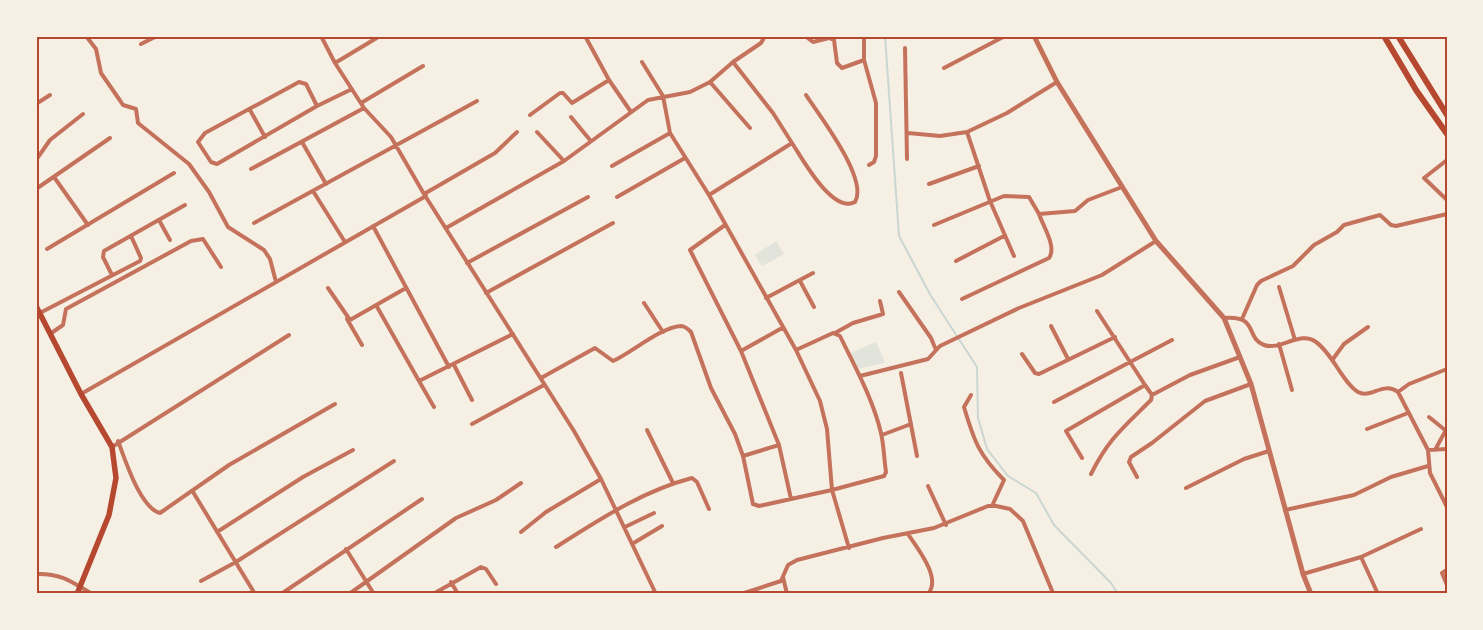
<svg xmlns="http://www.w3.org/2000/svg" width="1483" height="630" font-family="Arial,sans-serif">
<rect width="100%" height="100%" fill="#f6efe4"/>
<path fill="#e2e4dc" d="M 776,241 L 784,254 L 762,266 L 755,255 Z
M 876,342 L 885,363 L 857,369 L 850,353 Z"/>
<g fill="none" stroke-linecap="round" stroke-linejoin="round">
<path stroke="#c9d6d2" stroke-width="2" d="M 885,36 L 899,236 L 931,296 L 977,367 L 978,418 L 987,449 L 1008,476 L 1036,493 L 1054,525 L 1111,583 L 1118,594"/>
<path stroke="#c5725c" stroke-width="4" d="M 86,36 L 96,49 L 101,73 L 119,99 L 123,105 L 136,109 L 138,123 L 189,164 L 209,192 L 228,227 L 264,250 L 270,259 L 276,282
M 321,36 L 335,63 L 364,108 L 391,137 L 424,194 L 574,431 L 601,479 L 656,594
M 585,36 L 609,80 L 631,112
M 805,36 L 813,42 L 829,38 L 834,40 L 837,63 L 842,68 L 864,60
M 864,36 L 864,60 L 876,103 L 876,156 L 874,162 L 869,165
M 925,37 L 927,36
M 141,44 L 157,36
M 905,48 L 907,159
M 642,62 L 663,96 L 670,133 L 709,195 L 796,350 L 820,401 L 827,429 L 832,490 L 884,476 L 886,472 C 884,459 884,446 881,433 C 873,399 855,367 840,336 L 833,333 L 796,350
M 733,62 L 773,113 L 792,143
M 335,63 L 380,36
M 944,68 L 1005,36
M 710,82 L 750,128
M 361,103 L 423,66
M 36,104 L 50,95
M 317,106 L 306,84 L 299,82 L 205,133 L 198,142 L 211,162 L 217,164 L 317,106 L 352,89
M 250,110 L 265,137
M 530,115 L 560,93 L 563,93 L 572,103 L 609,80
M 571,117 L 590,140
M 537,132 L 564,161
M 908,133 L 940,136 L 967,132
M 302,142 L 326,184
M 36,160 L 50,140 L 83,114
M 1447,160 L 1424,178 L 1447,200
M 612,166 L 670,133
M 251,169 L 364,108
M 54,177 L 88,225
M 929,184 L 979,166
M 36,189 L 110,138
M 313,191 L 345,242
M 424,194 L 495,153 L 517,132
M 709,195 L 792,143 C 802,158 832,214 855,202 C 869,179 819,115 806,95
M 617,197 L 685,158
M 159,220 L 170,240
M 254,223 L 477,101
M 725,225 L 690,250 L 741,351 L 782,328
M 934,225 L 1004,196 L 1029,197 L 1039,214
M 373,226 L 449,367
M 446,228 L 564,161 L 648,100 L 690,92 L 710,82 L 733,62 L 761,43 L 765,36
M 47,249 L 174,173
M 1014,256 L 990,201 L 967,132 L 1007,113 L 1057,82
M 956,261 L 1004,236
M 467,263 L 588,197
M 112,275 L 103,257 L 104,251 L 185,205
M 800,281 L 814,307
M 1279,287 L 1295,340
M 328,288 L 350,320 L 406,288
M 899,292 L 931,338 L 936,350
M 486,293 L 613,223
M 766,298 L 813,273
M 962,299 L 1049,258 C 1057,247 1043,226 1039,214 L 1075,211 L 1088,200 L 1122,187
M 644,303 L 663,332
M 376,305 L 419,381 L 513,334
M 1097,311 L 1145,385
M 36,315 L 140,261 L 141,258 L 131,236
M 1224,318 C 1259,315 1245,338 1264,345 C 1281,351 1300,330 1316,342 C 1333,354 1342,382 1358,392 C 1371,399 1383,381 1398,392 L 1428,450 L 1430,473 L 1447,507
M 347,319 L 362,345
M 1242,319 L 1257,285 L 1261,281 L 1293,266 L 1314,245 L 1337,232 L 1344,225 L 1380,215 L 1391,225 L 1396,226 L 1447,214
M 1051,326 L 1068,359
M 835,333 L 853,323 L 883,314 L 880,301
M 50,334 L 63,325 L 66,309 L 191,241 L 203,239 L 221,267
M 1279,344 L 1292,390
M 741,351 L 779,445 L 791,499
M 1022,354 L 1035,373 L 1039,374 L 1115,337
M 1333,359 L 1344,344 L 1368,327
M 454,365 L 472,400
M 901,373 L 917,456
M 860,376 L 928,359 L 940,346 L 1019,308 L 1102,275 L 1156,241
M 541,378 L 595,348 L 613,361 C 631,353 661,327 681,326 C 685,326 688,329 691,332 L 711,388 L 735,434 L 743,456 L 753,504 L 759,506 L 832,490 L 849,548
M 419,381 L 434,407
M 1398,392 L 1409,384 L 1447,369
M 81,394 L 426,196
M 971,395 L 964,407 C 974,441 979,455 1004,480 L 992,506
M 1054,402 L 1172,340
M 1429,417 L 1445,430
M 472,424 L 544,385
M 1367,429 L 1408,413
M 647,430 L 673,483
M 882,435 L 911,424
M 118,441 C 125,459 140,508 160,513 L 229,465 L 335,404
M 112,447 L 289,335
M 1428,450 L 1447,449
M 1435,450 L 1447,428
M 743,456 L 779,445
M 1082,458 L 1066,431 L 1145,385 L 1152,395
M 1091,474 C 1109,438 1123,428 1151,400 L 1152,395 L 1190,375 L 1240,357
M 1137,477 L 1129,462 L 1131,457 L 1152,443 L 1205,401 L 1251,384
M 928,486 L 946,525
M 1186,488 L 1244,459 L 1269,451
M 193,492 L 255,594
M 1285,510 L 1354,495 L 1391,477 L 1428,466
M 625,527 L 654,513
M 217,532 L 303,477 L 353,450
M 521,532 L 546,512 L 601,479
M 908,534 C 917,548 942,578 928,594
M 632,544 L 662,526
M 556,547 C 599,520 642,491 692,478 L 697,482 L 709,509
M 346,549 L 374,594
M 1361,557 L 1378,594
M 1447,570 L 1442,573 L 1447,585
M 36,574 C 61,573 72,582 92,594
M 1303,574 L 1361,557 L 1421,529
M 783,577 L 787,594
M 201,581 L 236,562 L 394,461
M 451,582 L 458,594
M 281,594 L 422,499
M 349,594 L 456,518 L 496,500 L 521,483
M 433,594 L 481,567 L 486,569 L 496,584
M 741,594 L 781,581 L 788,565 L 797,560 L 883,538 L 934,528 L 988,506 L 996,506 L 1010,509 L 1023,521 L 1053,593"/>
<path stroke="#c5725c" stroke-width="5" d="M 1034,36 L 1057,82 L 1156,241 L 1224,318 L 1251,384 L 1303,574 L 1311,594"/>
<path stroke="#b5482f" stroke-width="5.5" d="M 36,306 L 81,394 L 112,447 L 116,478 L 109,515 L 77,594"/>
<path stroke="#b5482f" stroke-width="6" d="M 1384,36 L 1416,90 L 1447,134
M 1398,36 L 1447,115"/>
</g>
<rect width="1483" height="630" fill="none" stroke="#f6efe4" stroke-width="75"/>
<rect x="38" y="38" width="1408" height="554" fill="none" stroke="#b5482f" stroke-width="2"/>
</svg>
